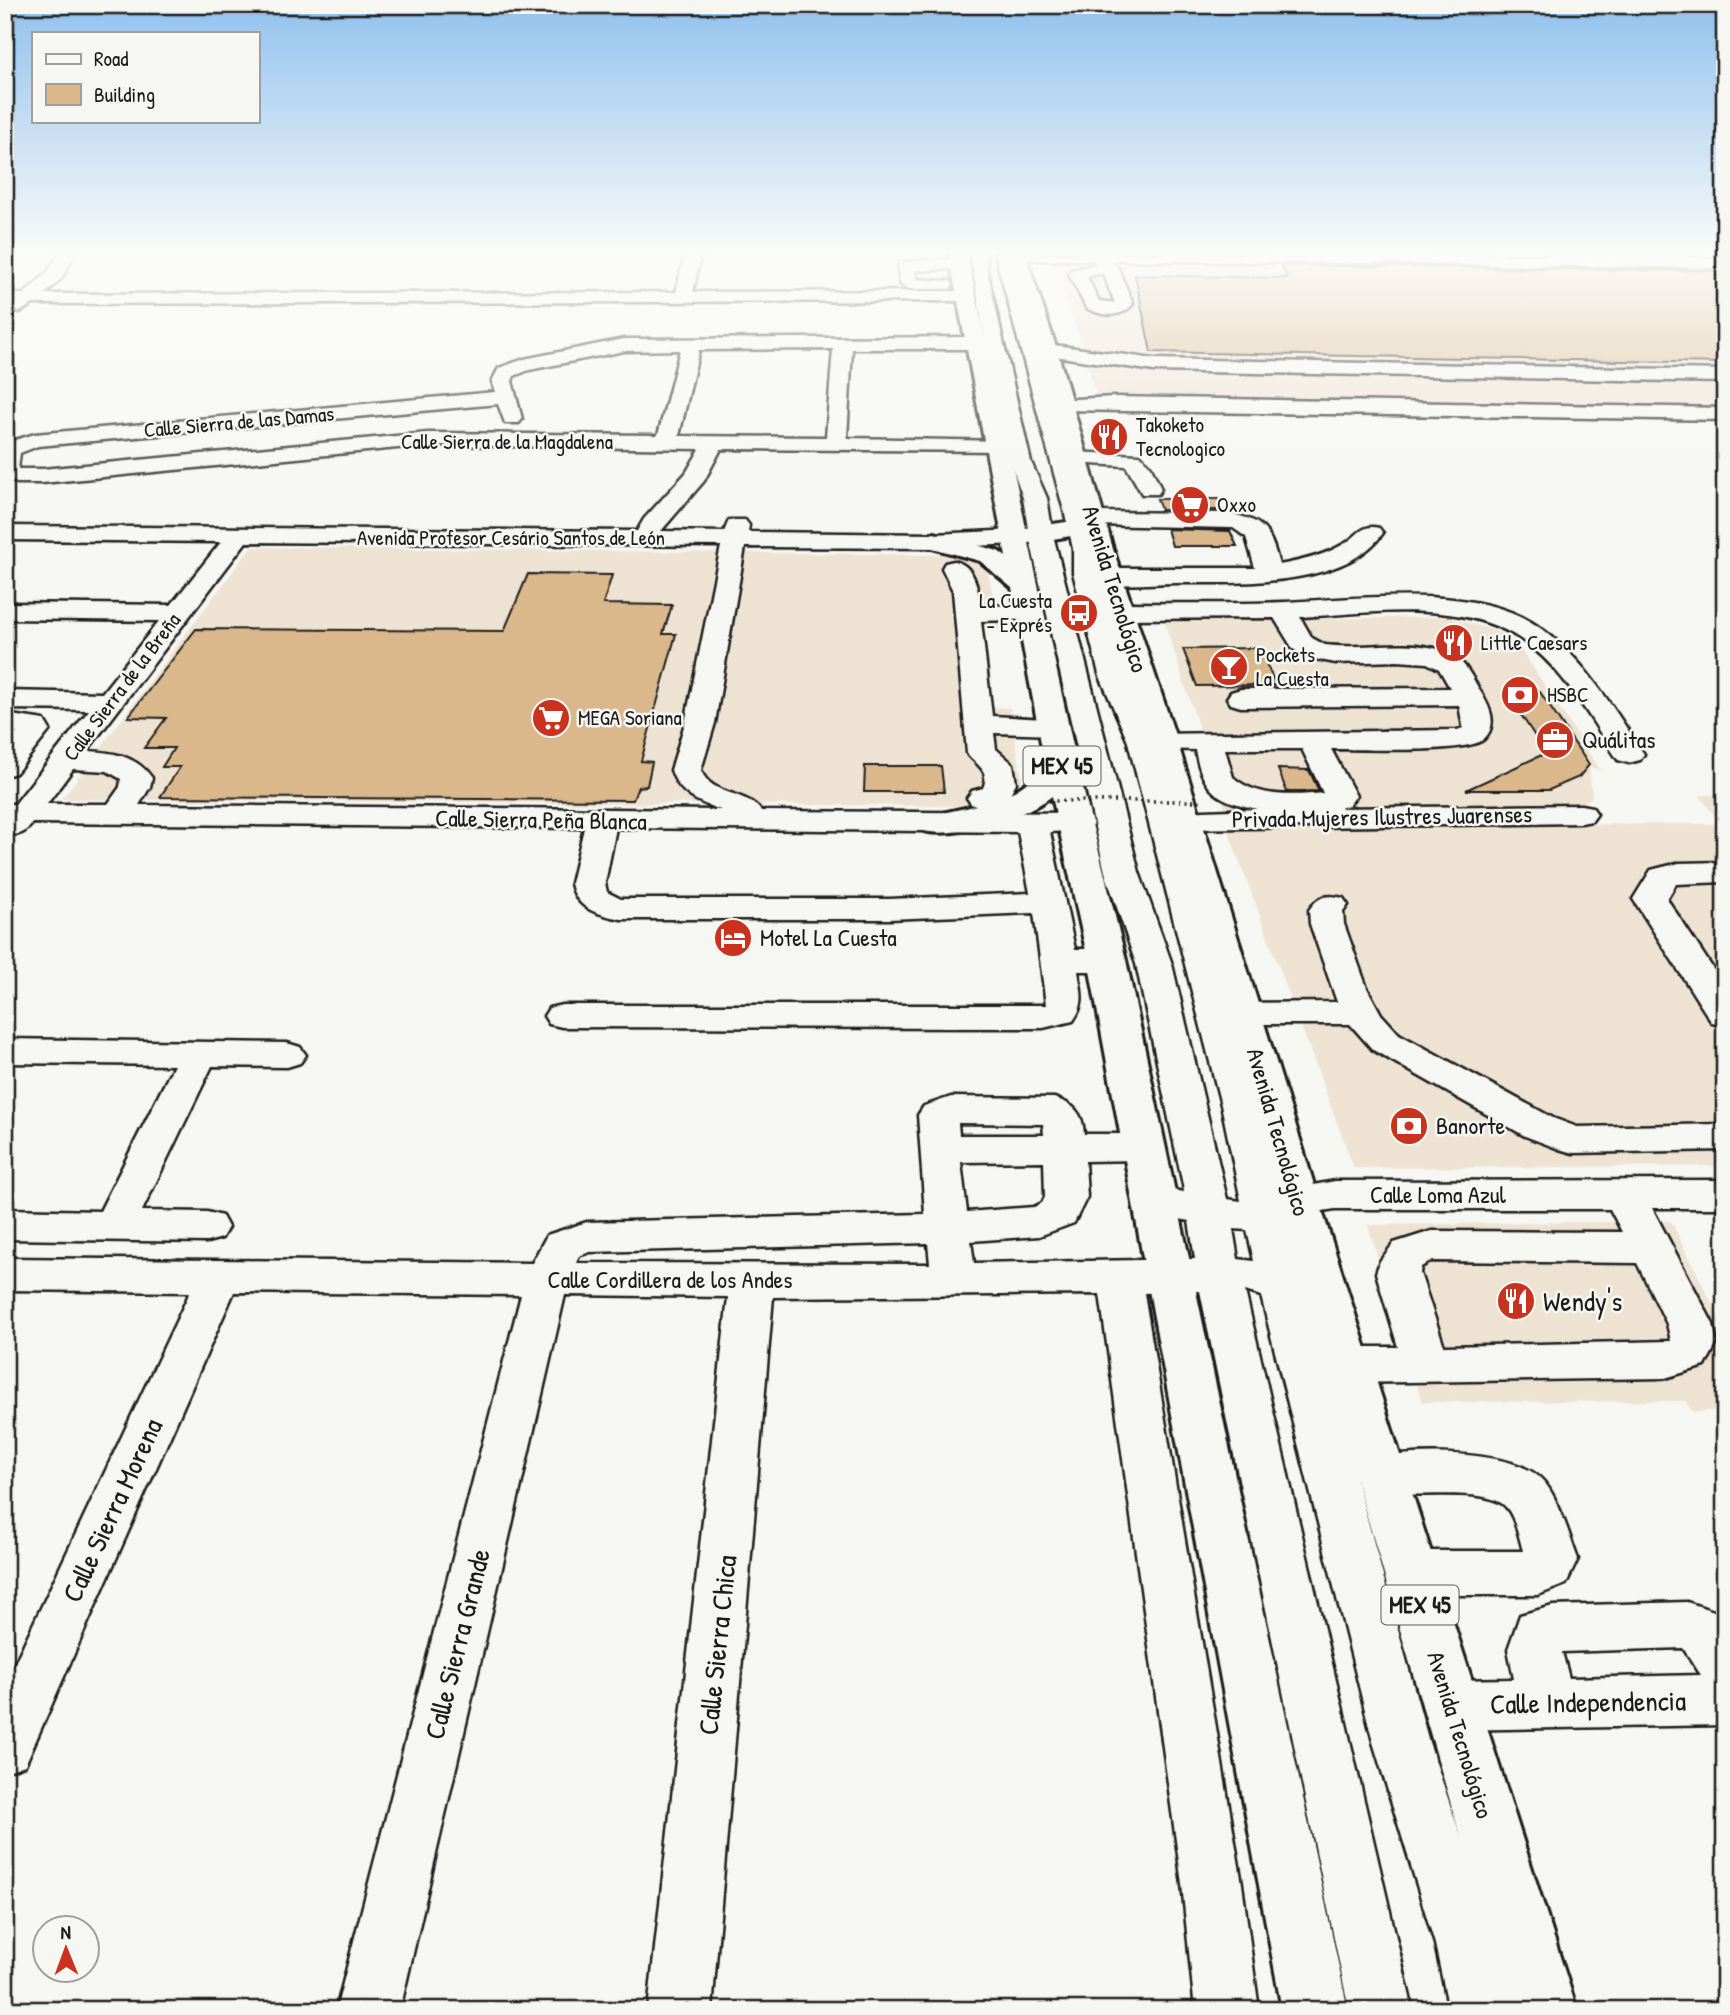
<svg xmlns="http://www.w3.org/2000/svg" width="1730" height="2015" font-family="'Patrick Hand',sans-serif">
<rect width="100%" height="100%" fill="#f6f6f2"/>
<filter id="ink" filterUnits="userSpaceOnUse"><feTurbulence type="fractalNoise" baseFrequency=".0143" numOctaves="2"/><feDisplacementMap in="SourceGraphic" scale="14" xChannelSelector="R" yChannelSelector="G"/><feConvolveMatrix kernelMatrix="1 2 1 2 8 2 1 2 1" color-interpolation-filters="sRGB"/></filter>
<g filter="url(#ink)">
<path fill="#eee3d3" d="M 1040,254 L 1725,256 L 1725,420 L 1100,410 L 1084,351 L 1054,267 Z
M 251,547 L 957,555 L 987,568 L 1000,630 L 979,630 L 989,707 L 1010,708 L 1022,780 L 1005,795 L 986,801 L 953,806 L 62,799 Z
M 1447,617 L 1497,631 L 1516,642 L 1601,771 L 1589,766 L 1592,797 L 1579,806 L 1225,808 L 1164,621 Z
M 1699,795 L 1725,795 L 1725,1166 L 1354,1168 L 1226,825 L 1721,824 Z
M 1671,1221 L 1725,1330 L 1725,1410 L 1693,1412 L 1685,1401 L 1422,1402 L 1368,1225 Z"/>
<path fill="#dab88c" stroke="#1c1c1c" stroke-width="2" d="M 1281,265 L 1725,271 L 1725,363 L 1151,352 L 1135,275 L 1287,278 Z
M 1157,499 L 1218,499 L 1222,510 L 1161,510 Z
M 1167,529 L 1230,531 L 1237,546 L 1172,546 Z
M 528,574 L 612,575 L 603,604 L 672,605 L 663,634 L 676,634 L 641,761 L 652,762 L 647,786 L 638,787 L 633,800 L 160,797 L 180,767 L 162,767 L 174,748 L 144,748 L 166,718 L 128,717 L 196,629 L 504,631 Z
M 1259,648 L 1276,685 L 1197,686 L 1183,649 Z
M 1506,692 L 1540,692 L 1589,765 L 1579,777 L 1549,790 L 1466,790 L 1546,753 Z
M 865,766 L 941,766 L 944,792 L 864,792 Z
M 1278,769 L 1309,770 L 1319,791 L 1287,792 Z"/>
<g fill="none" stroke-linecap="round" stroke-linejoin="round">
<defs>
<path id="minor" d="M 59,254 L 75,254 L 61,279 L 45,294 L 676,292 L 685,254 L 701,254 L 693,292 L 966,291 L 975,296 L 966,301 L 33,304 L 20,312 L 14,311 L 11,307 L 13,304 L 5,304 L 5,294 L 24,294 L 48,272 Z
M 970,254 L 986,254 L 987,270 L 1031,462 L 1047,498 L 1053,535 L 1139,872 L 1172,964 L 1227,1199 L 1241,1201 L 1222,1109 L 1128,742 L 1099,674 L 1073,573 L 1073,549 L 1067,522 L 995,254 L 1410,254 L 1725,258 L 1725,268 L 1112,260 L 1117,266 L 1133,304 C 1121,319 1101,316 1086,308 L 1069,274 L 1071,270 L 1097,264 L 1093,260 L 1013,260 L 1039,348 L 1047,344 L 1154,359 L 1725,370 L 1725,382 L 1154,371 L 1041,354 L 1055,400 L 1115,397 L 1725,408 L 1725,420 L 1058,410 L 1070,452 L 1140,455 L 1151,467 L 1161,489 L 1158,494 L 1142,494 L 1126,466 L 1073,463 L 1088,512 L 1225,513 C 1263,519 1270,529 1279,565 C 1301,561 1323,556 1342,545 C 1357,538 1361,523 1379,528 L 1383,533 C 1345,588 1236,583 1176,583 C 1152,583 1124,587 1101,582 L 1109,610 L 1112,605 L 1121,603 C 1176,603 1231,604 1285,602 C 1356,599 1468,584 1531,622 C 1581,652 1612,707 1644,754 L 1640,760 L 1629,763 L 1618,760 C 1593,723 1569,678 1534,649 C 1473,596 1375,613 1300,617 L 1312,638 L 1325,645 C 1363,650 1403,638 1441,650 C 1462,656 1470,673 1480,691 C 1489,706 1499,724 1484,739 C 1470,754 1357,749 1331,749 L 1356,796 L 1348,806 L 1338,808 L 1581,805 L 1592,807 L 1597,814 L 1592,821 L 1581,823 L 1182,829 L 1232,1006 L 1244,1003 L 1337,1002 L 1310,924 L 1309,910 C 1318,896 1327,894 1343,898 L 1348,905 L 1343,912 L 1344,924 L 1367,988 L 1381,1014 L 1399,1034 L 1553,1118 L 1577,1127 L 1725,1124 L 1725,1150 L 1573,1153 L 1559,1149 L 1525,1136 L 1373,1050 L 1350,1024 L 1238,1024 L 1281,1191 L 1335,1181 L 1725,1180 L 1725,1208 L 1652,1208 L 1713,1324 L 1717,1343 L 1705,1366 L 1665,1378 L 1347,1383 L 1331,1377 L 1326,1369 L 1356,1476 L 1363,1462 C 1401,1449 1508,1449 1539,1477 C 1558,1493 1569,1536 1578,1559 L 1566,1584 L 1538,1595 L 1411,1595 L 1393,1589 L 1385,1573 L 1393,1557 L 1411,1551 L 1523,1551 C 1519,1537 1515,1516 1505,1506 C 1482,1484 1398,1502 1363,1490 L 1356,1478 L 1429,1742 L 1497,1944 L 1513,2010 L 1449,2010 L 1435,1944 L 1373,1742 L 1261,1296 L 1245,1291 L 1413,2010 L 1349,2010 L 1200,1291 L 1144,1293 L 1242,1884 L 1259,2010 L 1195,2010 L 1182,1884 L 1100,1294 L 773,1297 L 712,2010 L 648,2010 L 728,1297 L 565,1295 L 400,2010 L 336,2010 L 521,1295 L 234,1292 L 25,1765 L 5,1772 L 5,1684 L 190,1292 L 5,1290 L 5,1258 L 532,1263 L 547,1235 L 587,1222 L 925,1214 L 918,1115 L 924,1106 L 951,1097 L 1054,1098 C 1074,1104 1083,1113 1084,1134 L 1142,1134 L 1156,1137 L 1162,1147 L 1156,1157 L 1142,1160 L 1085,1161 L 1087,1197 L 1074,1223 L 1039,1236 L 971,1241 L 974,1263 L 1195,1259 L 1189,1221 L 1140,1211 L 1134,1201 L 1140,1191 L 1155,1187 L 1184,1192 L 1183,1185 L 1136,964 L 1105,872 L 1029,535 L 1023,498 L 1007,451 L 721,449 L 704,481 L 661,531 L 724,532 L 729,520 L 745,520 L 749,525 L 748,532 L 934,534 L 1016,530 L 1025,532 L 1028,537 L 1025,542 L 1016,544 L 934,548 L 745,547 L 715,723 L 701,770 C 710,796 746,790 761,811 L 1077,813 L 1088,816 L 1093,823 L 1088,830 L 1050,832 L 1075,949 L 1107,949 L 1120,952 L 1125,960 L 1120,968 L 1107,971 L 1078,971 C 1081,992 1086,1003 1073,1021 L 1043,1028 L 562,1027 L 549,1024 L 544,1016 L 549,1008 L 562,1005 L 1046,1005 L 1034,913 L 889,919 L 621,919 C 598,914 576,910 571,883 L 584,828 L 33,823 C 25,833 19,837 5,833 L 5,804 L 15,804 L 89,710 L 5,709 L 5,691 L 102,693 L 159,621 L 5,619 L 5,603 L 171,605 L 221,542 L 5,540 L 5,526 L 637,531 L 644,519 L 686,473 L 700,449 L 428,445 L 42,483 L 17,483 L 5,479 L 5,443 L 35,434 L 495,392 L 492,381 L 499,368 L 524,359 L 624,339 L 977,337 L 985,340 ZM 1103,273 L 1115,303 L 1099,301 L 1087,277 ZM 985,344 L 1005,441 L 847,438 L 852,349 L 977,349 ZM 833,349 L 826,437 L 679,436 L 699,350 ZM 680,350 L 658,435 L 428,433 L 42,469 L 18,469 L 20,453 L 38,446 L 498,404 L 505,423 L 519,423 L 522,419 L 512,381 L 514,376 L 529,370 L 624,351 ZM 1091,525 L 1233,528 L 1246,537 L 1255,568 L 1109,568 L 1099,573 L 1097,549 ZM 246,542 L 721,546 L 685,723 L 671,770 C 679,795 698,802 721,810 L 139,805 L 150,787 L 152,778 C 137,756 113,752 87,751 ZM 1110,614 L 1121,619 L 1274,618 L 1293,649 L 1309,658 L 1336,663 L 1397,661 L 1427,663 L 1439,669 L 1450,688 L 1241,689 L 1231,692 L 1227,698 L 1231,704 L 1241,707 L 1459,705 L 1463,728 L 1457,730 L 1154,734 L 1127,674 ZM 1160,749 L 1195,750 C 1203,792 1217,800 1257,809 L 1178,812 ZM 1225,749 L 1302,749 L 1323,793 C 1294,796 1256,798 1233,777 ZM 73,769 L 107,771 L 121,779 L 120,787 L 108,804 L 47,804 ZM 616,828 L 1018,832 L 1030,893 L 889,899 L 621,899 L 607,892 L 605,883 ZM 958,1123 L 1043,1124 L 1044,1135 L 959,1135 ZM 1044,1161 L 1045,1197 L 1042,1203 L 1034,1207 L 967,1212 L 961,1162 ZM 1335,1209 L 1610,1209 L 1622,1232 L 1432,1231 L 1394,1243 L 1380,1261 L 1376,1273 L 1398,1347 L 1347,1347 L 1331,1353 L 1325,1364 L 1309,1307 L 1316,1304 L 1322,1293 L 1316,1282 L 1301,1276 L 1288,1221 L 1304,1214 ZM 1233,1229 L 1247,1230 L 1254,1261 L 1238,1259 ZM 928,1243 L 930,1264 L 576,1263 L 579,1256 L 590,1252 ZM 1432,1261 L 1637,1263 L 1667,1324 L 1671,1341 L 1444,1346 L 1420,1273 L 1421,1267 Z
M 959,259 L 965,260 L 967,264 L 965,268 L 915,271 L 917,279 L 950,281 L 953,285 L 950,289 L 909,289 L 900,284 L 898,266 L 900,262 Z
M 954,561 C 974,565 978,587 980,605 L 1039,607 L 1043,613 L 1039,619 L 981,621 L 992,716 L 1065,720 L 1070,726 L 1065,732 L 1055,735 L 994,733 L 996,749 L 1013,764 L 1016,783 L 1006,801 L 983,807 L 972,805 L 967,798 L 972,791 L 983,788 C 991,770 976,765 967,753 L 953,591 L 942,568 L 945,563 Z
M 5,714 L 44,720 L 50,730 L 16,773 L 5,776 L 5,747 L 17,733 L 5,732 Z
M 1725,862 L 1725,882 L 1676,884 L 1667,899 L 1725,987 L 1725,1026 L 1712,1023 L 1633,899 L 1651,870 L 1679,863 Z
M 5,1039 L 287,1043 L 300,1047 L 306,1055 L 300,1063 L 287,1067 L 212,1066 L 142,1211 L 207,1212 L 222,1216 L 228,1227 L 222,1238 L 207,1242 L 5,1239 L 5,1209 L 100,1211 L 174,1065 L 5,1063 Z
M 1687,1602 L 1714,1611 L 1725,1619 L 1725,1725 L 1450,1730 L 1430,1723 L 1422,1705 L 1430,1687 L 1450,1680 L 1514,1679 L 1508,1649 L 1520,1615 L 1553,1606 ZM 1683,1648 L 1701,1675 L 1569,1678 L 1562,1652 Z"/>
<path id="major" d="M 949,254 L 967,254 L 1026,528 L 1080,520 L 1037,350 L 1007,254 L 1025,254 L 1057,350 L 1113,549 L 1177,741 L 1319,1201 L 1577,2010 L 1511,2010 L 1275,1201 L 1147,741 L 1083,534 L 1029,543 L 1077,764 L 1126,960 L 1348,2010 L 1282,2010 L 1088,960 L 1052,796 C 1025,817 957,839 924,831 L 919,824 L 924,817 C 970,806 1015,804 1045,764 L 1012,588 L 980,561 L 925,546 L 921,541 L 925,536 L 934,533 L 998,551 L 1006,557 Z"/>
</defs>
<use href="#minor" stroke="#1c1c1c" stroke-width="5"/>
<use href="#major" stroke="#1c1c1c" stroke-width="6"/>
<use href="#minor" fill="#f6f6f2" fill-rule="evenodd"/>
<use href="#major" fill="#f6f6f2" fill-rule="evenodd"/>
<path stroke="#1c1c1c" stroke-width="3.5" stroke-dasharray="2 4.5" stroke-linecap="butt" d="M 1049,801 L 1203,801"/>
</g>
</g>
<linearGradient id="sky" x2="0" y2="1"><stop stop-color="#90c1ee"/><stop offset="0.47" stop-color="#fbfbf9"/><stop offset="1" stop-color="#fbfbf9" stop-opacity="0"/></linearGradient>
<rect width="1730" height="536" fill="url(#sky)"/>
<defs>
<symbol id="restaurant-disc" viewBox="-11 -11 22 22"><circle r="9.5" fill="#c8321e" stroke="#f6f6f2"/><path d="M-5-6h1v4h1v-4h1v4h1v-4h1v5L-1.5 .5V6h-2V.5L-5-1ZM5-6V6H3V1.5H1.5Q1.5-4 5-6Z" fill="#fff"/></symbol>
<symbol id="supermarket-disc" viewBox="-11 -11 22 22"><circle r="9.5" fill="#c8321e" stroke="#f6f6f2"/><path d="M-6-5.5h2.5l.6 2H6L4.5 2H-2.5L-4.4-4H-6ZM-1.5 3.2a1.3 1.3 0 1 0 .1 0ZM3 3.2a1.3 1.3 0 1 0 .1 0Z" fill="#fff"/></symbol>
<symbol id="bus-disc" viewBox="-11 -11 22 22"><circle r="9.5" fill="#c8321e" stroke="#f6f6f2"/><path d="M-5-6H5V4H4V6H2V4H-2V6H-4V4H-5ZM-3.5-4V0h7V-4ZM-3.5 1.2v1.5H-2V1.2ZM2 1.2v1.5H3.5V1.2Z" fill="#fff"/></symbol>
<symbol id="bar-disc" viewBox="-11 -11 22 22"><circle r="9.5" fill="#c8321e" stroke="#f6f6f2"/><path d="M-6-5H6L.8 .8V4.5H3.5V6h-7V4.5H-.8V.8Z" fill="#fff"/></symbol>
<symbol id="bank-disc" viewBox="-11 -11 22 22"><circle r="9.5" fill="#c8321e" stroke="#f6f6f2"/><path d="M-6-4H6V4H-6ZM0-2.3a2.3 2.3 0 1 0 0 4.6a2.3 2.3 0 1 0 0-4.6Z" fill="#fff"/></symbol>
<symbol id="office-disc" viewBox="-11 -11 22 22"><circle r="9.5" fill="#c8321e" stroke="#f6f6f2"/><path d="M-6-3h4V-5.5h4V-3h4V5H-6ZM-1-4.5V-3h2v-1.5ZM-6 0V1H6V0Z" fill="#fff"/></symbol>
<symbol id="hotel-disc" viewBox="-11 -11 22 22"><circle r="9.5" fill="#c8321e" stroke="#f6f6f2"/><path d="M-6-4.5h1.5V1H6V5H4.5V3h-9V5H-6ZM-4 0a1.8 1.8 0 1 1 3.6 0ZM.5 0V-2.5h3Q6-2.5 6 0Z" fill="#fff"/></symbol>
</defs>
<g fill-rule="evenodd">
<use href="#restaurant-disc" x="1087" y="415" width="44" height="44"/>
<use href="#supermarket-disc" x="1168" y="483" width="44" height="44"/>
<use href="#bus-disc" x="1057" y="591" width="44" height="44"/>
<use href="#restaurant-disc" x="1432" y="621" width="44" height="44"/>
<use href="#bar-disc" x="1207" y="645" width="44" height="44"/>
<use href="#bank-disc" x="1498" y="673" width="44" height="44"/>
<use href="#supermarket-disc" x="529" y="696" width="44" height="44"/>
<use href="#office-disc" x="1533" y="718" width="44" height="44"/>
<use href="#hotel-disc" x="711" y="916" width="44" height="44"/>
<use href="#bank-disc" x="1387" y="1104" width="44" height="44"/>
<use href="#restaurant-disc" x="1494" y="1279" width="44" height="44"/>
</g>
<g text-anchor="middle" stroke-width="5" stroke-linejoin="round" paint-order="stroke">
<g font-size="21" fill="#1c1c1c" stroke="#f6f6f2">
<text transform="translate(239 422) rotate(-5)" y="7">Calle Sierra de las Damas</text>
<text x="507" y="449">Calle Sierra de la Magdalena</text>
<text x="511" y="545">Avenida Profesor Cesário Santos de León</text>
<text transform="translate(122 687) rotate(-53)" y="7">Calle Sierra de la Breña</text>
</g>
<g font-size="21" fill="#1c1c1c" stroke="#f6f6f2" text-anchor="start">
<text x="1136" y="432">Takoketo<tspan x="1136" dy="24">Tecnologico</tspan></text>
<text x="1217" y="512">Oxxo</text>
<text x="1052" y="608" text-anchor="end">La Cuesta<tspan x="1052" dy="24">- Exprés</tspan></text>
<text x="1481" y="650">Little Caesars</text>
<text x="1256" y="662">Pockets<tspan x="1256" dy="24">La Cuesta</tspan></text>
<text x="1547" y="702">HSBC</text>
<text x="578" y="725">MEGA Soriana</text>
</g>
<g fill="#f6f6f2" stroke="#5d5d5c" stroke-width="2">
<rect x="1023.5" y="746.5" width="77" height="39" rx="5"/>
<rect x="1381.5" y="1585.5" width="77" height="39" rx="5"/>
</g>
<g font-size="23" font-weight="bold" fill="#1c1c1c">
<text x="1062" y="774">MEX 45</text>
<text x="1420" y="1613">MEX 45</text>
</g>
<g font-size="24" fill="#1c1c1c" stroke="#f6f6f2">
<text transform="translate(1115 589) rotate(73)" y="8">Avenida Tecnológico</text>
<text transform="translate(1382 817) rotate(-1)" y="8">Privada Mujeres Ilustres Juarenses</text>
<text transform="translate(541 820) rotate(1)" y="8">Calle Sierra Peña Blanca</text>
<text transform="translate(1278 1132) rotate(74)" y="8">Avenida Tecnológico</text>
<text x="1438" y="1203">Calle Loma Azul</text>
<text x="670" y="1288">Calle Cordillera de los Andes</text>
<text transform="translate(1460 1735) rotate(73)" y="8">Avenida Tecnológico</text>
</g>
<g font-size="24" fill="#1c1c1c" stroke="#f6f6f2" text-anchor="start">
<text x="1582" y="748">Quálitas</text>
<text x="760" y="946">Motel La Cuesta</text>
<text x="1436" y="1134">Banorte</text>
</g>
<g font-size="28" fill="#1c1c1c" stroke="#f6f6f2" text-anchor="start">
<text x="1543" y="1311">Wendy's</text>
</g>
<g font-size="28" fill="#1c1c1c" stroke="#f6f6f2">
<text transform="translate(112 1510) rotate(-65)" y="10">Calle Sierra Morena</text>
<text transform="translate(457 1644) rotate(-76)" y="10">Calle Sierra Grande</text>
<text transform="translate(717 1645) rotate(-84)" y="10">Calle Sierra Chica</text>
<text transform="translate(1588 1702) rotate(-1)" y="10">Calle Independencia</text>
</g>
</g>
<rect width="1730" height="2015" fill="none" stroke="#f6f6f2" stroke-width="28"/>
<rect x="14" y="14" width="1702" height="1987" fill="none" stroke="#1c1c1c" stroke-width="2.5" filter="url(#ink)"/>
<rect x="32" y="32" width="228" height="91" fill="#f6f6f2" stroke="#9f9f9c" stroke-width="2"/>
<rect x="46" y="54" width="35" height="10" fill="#f6f6f2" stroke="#9f9f9c" stroke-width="2"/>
<text x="94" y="66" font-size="21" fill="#1c1c1c">Road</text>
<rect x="46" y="84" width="35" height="21" fill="#dab88c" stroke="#9f9f9c" stroke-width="2"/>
<text x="94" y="102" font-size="21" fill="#1c1c1c">Building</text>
<g transform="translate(66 1949) rotate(359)"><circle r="33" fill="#f6f6f2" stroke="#9f9f9c" stroke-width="2"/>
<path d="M0-5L12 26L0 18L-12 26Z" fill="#c8321e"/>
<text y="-10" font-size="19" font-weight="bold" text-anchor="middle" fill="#1c1c1c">N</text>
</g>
</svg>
